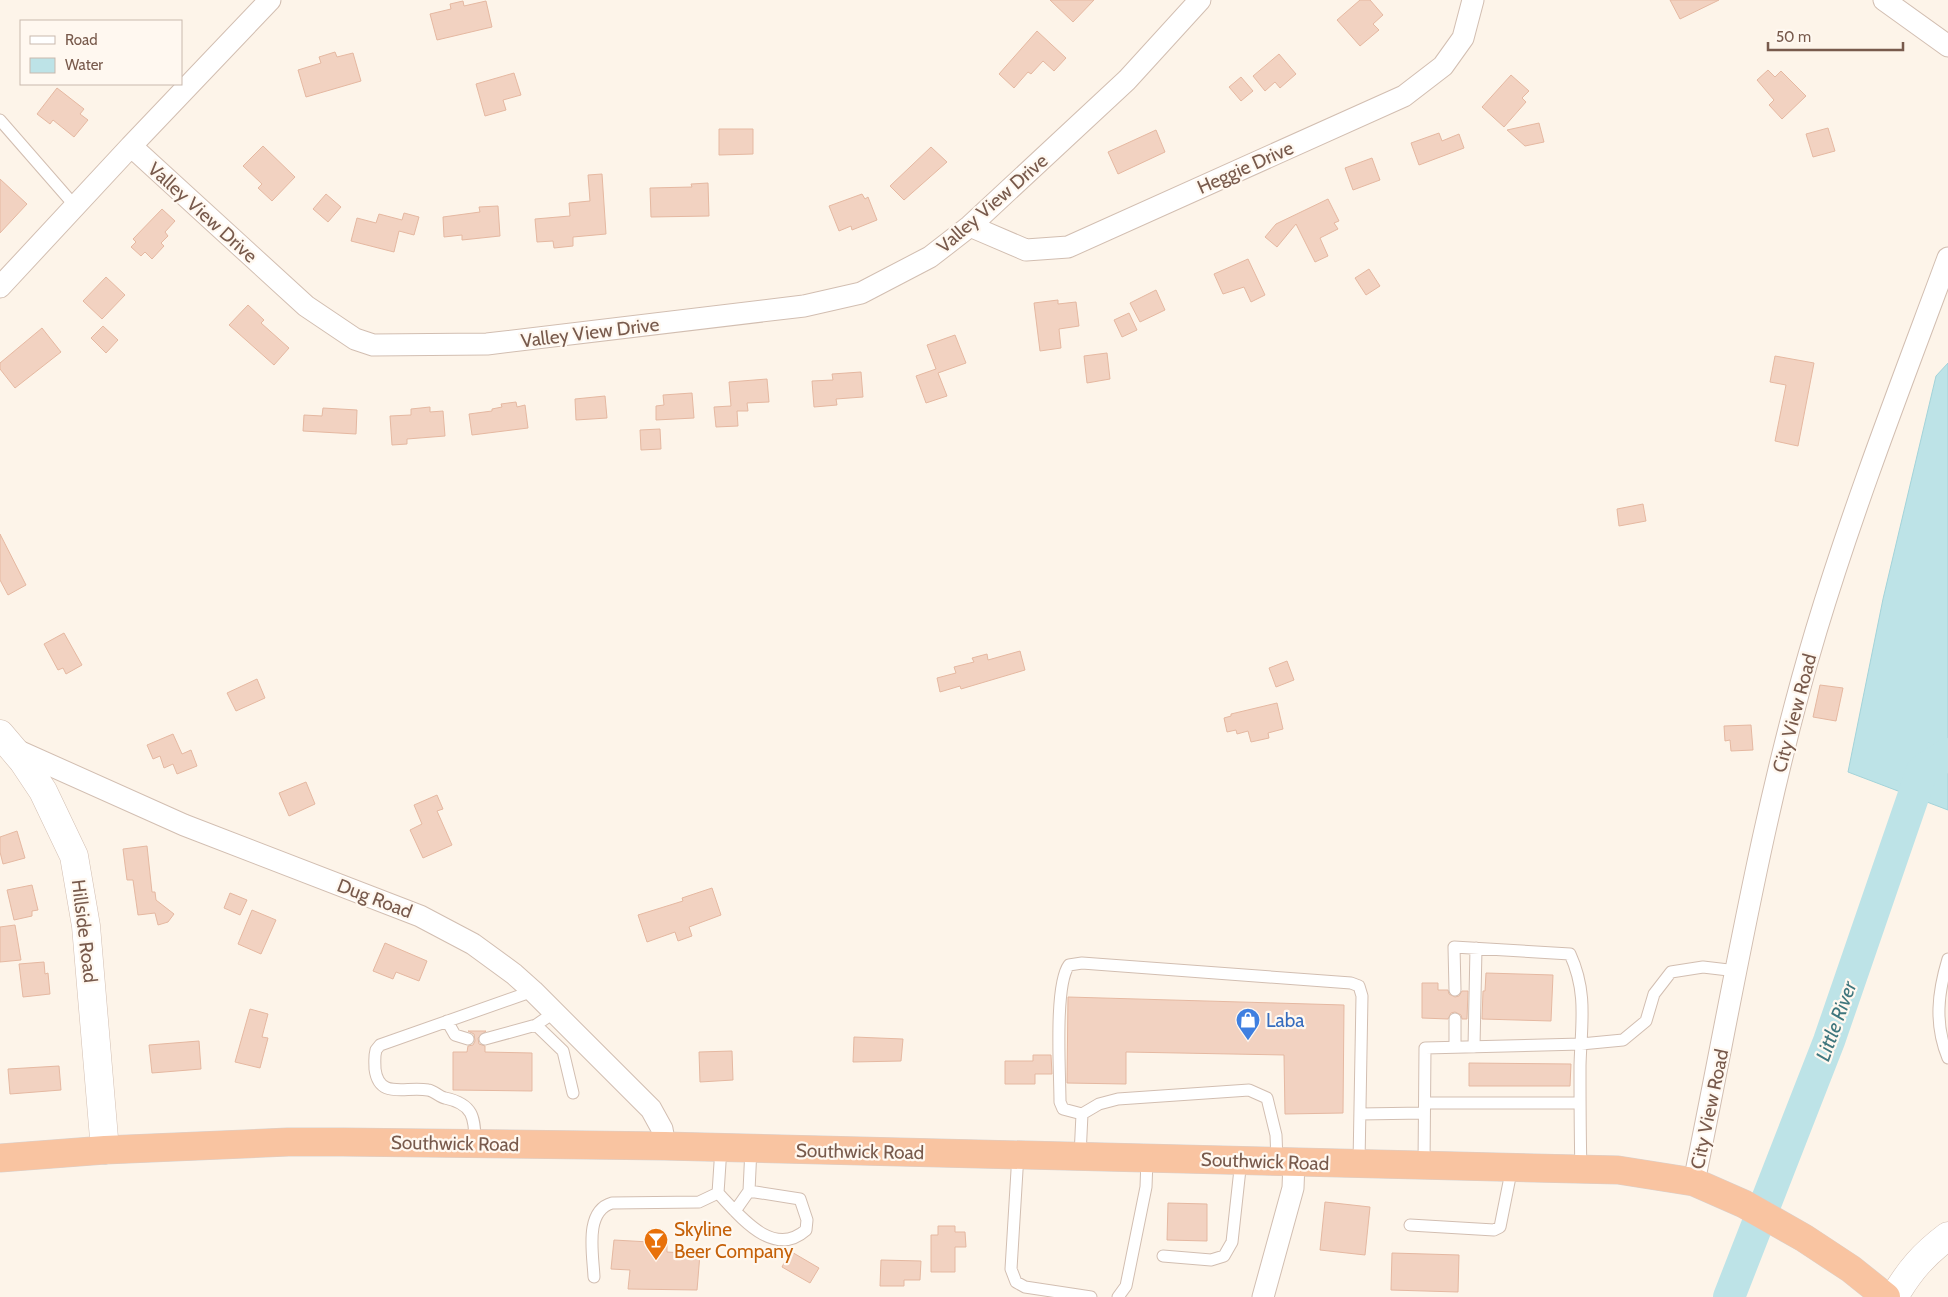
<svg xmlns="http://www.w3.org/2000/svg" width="1948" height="1297" font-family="Cabin,sans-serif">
<rect width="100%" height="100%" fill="#fdf4e9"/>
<path fill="#bde3e7" stroke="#a3d3d9" d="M 1948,363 L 1948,810 L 1848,772 L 1883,599 L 1936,376 Z"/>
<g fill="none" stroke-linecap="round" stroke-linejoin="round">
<path stroke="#bde3e7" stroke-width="32" d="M 1729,1297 L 1829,1041 L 1922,771 L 1948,754"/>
</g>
<path fill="#f2d2c1" stroke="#e5b8a1" d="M 1050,0 L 1094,0 L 1073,22 Z
M 1360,0 L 1370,0 L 1383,15 L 1373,24 L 1379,30 L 1360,46 L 1337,20 Z
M 1670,0 L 1719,0 L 1680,19 Z
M 463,1 L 464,6 L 486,1 L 492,27 L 437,40 L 430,14 L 451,9 L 450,4 Z
M 1037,31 L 1066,58 L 1054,71 L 1043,61 L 1031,74 L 1028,72 L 1014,88 L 999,74 Z
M 335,52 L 337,57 L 353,53 L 361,81 L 306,97 L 298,70 L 321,63 L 319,57 Z
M 1279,54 L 1296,74 L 1280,88 L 1275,82 L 1265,91 L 1253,76 Z
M 1768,70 L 1775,77 L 1781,71 L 1806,96 L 1782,119 L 1769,105 L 1774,100 L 1757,80 Z
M 514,73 L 521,95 L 503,100 L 506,110 L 485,116 L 476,84 Z
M 1511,75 L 1529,91 L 1522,98 L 1526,102 L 1504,127 L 1482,107 Z
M 1241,77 L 1253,91 L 1241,101 L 1229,87 Z
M 57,88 L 84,109 L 80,114 L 88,120 L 74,137 L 53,120 L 50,124 L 37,114 Z
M 1539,123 L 1544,142 L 1525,146 L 1507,130 Z
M 1828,128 L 1835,151 L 1813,157 L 1806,134 Z
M 719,129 L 753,129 L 753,154 L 719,155 Z
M 1156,130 L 1165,152 L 1118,174 L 1108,152 Z
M 1439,133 L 1442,141 L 1459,134 L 1464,148 L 1419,165 L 1411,143 Z
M 263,146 L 295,177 L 272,201 L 258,188 L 262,184 L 243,166 Z
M 931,147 L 947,162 L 904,200 L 890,186 Z
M 1372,158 L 1380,180 L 1353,190 L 1345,168 Z
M 602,174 L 606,234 L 573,237 L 573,246 L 554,248 L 553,241 L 537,242 L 535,219 L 570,216 L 569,203 L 590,201 L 588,175 Z
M 0,179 L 27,204 L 0,233 Z
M 708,183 L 709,216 L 651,217 L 650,188 L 692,187 L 691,184 Z
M 326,194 L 341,207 L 328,222 L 313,209 Z
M 862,194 L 865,199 L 868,197 L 877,220 L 852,230 L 851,226 L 839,231 L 829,206 Z
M 1328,199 L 1339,221 L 1334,223 L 1338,229 L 1320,238 L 1328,256 L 1315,262 L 1296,224 L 1277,247 L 1265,237 L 1276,224 Z
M 498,206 L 500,236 L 462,240 L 462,235 L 444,237 L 443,217 L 480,212 L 479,207 Z
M 162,209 L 175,221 L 165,232 L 168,236 L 161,243 L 164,246 L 152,259 L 145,252 L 141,256 L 131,247 L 136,242 L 133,239 Z
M 404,213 L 419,217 L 414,235 L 399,231 L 394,252 L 351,241 L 357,218 L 376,223 L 379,214 L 402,220 Z
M 1248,259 L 1265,295 L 1251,302 L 1244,287 L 1223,294 L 1214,274 Z
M 1369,269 L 1380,286 L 1366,295 L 1355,278 Z
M 106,277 L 125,295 L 102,319 L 83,301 Z
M 1156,290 L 1165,310 L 1140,322 L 1130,303 Z
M 1058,300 L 1058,304 L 1076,302 L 1079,326 L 1059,329 L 1061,348 L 1040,351 L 1034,303 Z
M 248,305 L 264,320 L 261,323 L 289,348 L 274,365 L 229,325 Z
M 1129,313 L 1137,330 L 1122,337 L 1114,320 Z
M 103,326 L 118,340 L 106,353 L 91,338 Z
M 42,328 L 61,352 L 15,388 L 0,369 L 0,363 Z
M 955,335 L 966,363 L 938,373 L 947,396 L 926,403 L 916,376 L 936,369 L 927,345 Z
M 1107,353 L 1110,379 L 1087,383 L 1084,356 Z
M 1775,356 L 1814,363 L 1798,446 L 1775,441 L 1786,385 L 1770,382 Z
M 861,372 L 863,397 L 836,399 L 837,405 L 814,407 L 812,381 L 833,380 L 832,374 Z
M 767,379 L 769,402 L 747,403 L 748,411 L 737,411 L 738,426 L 716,427 L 714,407 L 731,406 L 729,382 Z
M 692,393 L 694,418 L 656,420 L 656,406 L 664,405 L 663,395 Z
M 605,396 L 607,418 L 576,420 L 575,399 Z
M 516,402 L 517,407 L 525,405 L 528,428 L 472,435 L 469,414 L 492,411 L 492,409 L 502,407 L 501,404 Z
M 430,407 L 430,412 L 443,411 L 445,436 L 407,439 L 407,444 L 392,445 L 390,416 L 411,415 L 411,409 Z
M 323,408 L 357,410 L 356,434 L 303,431 L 304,415 L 322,416 Z
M 660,429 L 661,449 L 641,450 L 640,430 Z
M 1643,504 L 1646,521 L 1619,526 L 1617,509 Z
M 0,534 L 26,585 L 8,595 L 0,580 Z
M 64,633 L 82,665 L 66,674 L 63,668 L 58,670 L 44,644 Z
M 1020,651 L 1025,670 L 961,689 L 960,686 L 940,692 L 937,678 L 956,673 L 954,667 L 974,662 L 972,658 L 987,654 L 988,660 Z
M 1287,661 L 1294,680 L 1276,687 L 1269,668 Z
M 257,679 L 265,698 L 236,711 L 227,693 Z
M 1820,685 L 1843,688 L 1836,721 L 1813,717 Z
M 1277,703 L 1283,729 L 1268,733 L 1269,738 L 1251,742 L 1248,731 L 1237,734 L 1236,730 L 1227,732 L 1224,718 L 1231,716 L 1231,714 Z
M 1751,725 L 1753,750 L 1731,751 L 1730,740 L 1725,741 L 1724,726 Z
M 173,734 L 182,754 L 191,750 L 197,766 L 177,774 L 173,764 L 164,768 L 160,756 L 153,759 L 147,745 Z
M 306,782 L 315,804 L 289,816 L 279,793 Z
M 437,795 L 443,809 L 437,811 L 452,845 L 423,858 L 410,830 L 422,824 L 414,805 Z
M 17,831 L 25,858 L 3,864 L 0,852 L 0,837 Z
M 147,846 L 152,892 L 155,892 L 156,900 L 174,914 L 168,922 L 158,925 L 155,913 L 138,915 L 133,880 L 127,880 L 123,849 Z
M 32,885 L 38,910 L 32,911 L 32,916 L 14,920 L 7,890 Z
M 712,888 L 721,915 L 689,927 L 692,936 L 678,941 L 675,932 L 647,942 L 638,915 L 683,901 L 682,898 Z
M 230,893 L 247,900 L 240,915 L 224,908 Z
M 252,910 L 276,920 L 261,954 L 238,944 Z
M 15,925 L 21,960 L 0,962 L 0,927 Z
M 385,943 L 427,961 L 419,981 L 396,972 L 393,979 L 373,971 Z
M 44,962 L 45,974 L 48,973 L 50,994 L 23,997 L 19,964 Z
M 1486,973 L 1553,975 L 1551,1021 L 1482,1019 L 1483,991 L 1485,991 Z
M 1422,983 L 1438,983 L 1438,990 L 1448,990 L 1449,994 L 1455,997 L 1459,996 L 1462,991 L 1468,991 L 1467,1019 L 1462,1019 L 1461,1015 L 1455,1012 L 1451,1013 L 1448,1019 L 1422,1018 Z
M 1068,997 L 1344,1005 L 1343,1113 L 1285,1114 L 1284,1055 L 1126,1052 L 1126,1084 L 1067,1083 Z
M 250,1009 L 268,1014 L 262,1037 L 268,1038 L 260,1068 L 235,1062 Z
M 468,1031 L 486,1031 L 478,1038 L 479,1044 L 485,1046 L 485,1052 L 532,1053 L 532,1091 L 453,1090 L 453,1052 L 467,1052 L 468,1046 L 473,1045 L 475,1041 L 474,1034 Z
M 854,1037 L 903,1039 L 901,1061 L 853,1062 Z
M 199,1041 L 201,1069 L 152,1073 L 149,1045 Z
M 732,1051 L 733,1080 L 700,1082 L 699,1052 Z
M 1033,1055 L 1051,1055 L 1052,1074 L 1035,1074 L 1035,1084 L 1005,1084 L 1005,1061 L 1033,1061 Z
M 1469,1063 L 1571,1064 L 1570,1086 L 1469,1086 Z
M 59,1066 L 61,1090 L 10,1094 L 8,1069 Z
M 1325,1202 L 1370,1207 L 1365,1255 L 1320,1250 Z
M 1168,1203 L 1207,1204 L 1207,1241 L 1167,1240 Z
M 938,1226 L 955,1226 L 955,1232 L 965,1232 L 966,1247 L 955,1247 L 955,1272 L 931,1272 L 931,1235 L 938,1235 Z
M 614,1240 L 667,1243 L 667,1252 L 700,1254 L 697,1290 L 628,1289 L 630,1270 L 611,1269 Z
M 790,1251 L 819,1268 L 810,1283 L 782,1267 Z
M 1392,1253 L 1459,1255 L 1458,1292 L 1391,1290 Z
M 881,1260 L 921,1261 L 920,1280 L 904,1280 L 904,1286 L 880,1286 Z"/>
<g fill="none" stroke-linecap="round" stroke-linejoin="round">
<defs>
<path id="service" d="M 0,120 L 75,206
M 1948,959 C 1938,992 1934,1024 1948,1058
M 1455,990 L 1454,947 L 1570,954 C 1588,993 1581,1025 1580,1066 C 1580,1101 1580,1135 1581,1169
M 1455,1019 L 1455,1047
M 447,1021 L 455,1035 L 468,1039
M 536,1025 L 563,1051 L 573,1093
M 485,1039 L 536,1025 L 555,1012
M 1474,1047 L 1476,948
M 1425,1103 L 1580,1103
M 1082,1114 L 1063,1109 L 1060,1102 C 1060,1073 1054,985 1069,965 L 1082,963 L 1351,983 L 1359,986 L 1362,996 L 1359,1163
M 1360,1114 L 1424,1113
M 475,1143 C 475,1117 473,1104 445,1098 C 439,1097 435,1091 428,1090 C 405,1086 379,1100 375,1069 C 375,1062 374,1057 376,1050 L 380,1045 L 533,991
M 721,1148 L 718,1193 C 740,1216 773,1259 806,1230 L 807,1220 L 800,1199 L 749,1191
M 1018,1154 L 1011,1269 L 1016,1282 L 1025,1287 L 1091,1297
M 1080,1156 L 1082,1114 L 1099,1104 L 1118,1099 L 1249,1090 L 1267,1098 L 1276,1135 L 1277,1161
M 1424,1165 L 1425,1048 L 1581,1044 L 1623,1040 L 1646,1021 L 1654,994 L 1671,972 L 1703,967 L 1737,971
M 735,1211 L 749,1191 L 751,1148
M 1410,1225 L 1494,1230 L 1500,1227 L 1512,1167
M 1163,1256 L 1211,1260 L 1224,1256 L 1232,1242 L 1241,1160
M 594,1277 C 593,1254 584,1211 612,1203 L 699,1202 L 718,1193
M 1118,1297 L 1126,1286 L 1146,1187 L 1147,1159"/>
<path id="minor" d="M 1884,0 L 1948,46
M 131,146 L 270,0
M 970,226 L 1026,250 L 1068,247 L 1404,96 L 1443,66 L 1463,38 L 1473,0
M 0,287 L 131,146 L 306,306 L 355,339 L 373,345 L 487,344 L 804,306 L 861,293 L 930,257 L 970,226 L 1127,80 L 1200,0
M 12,748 L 184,825 L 420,916 L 473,944 L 514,974 L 533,991 L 651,1109 L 662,1129 L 665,1146
M 1694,1182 C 1732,998 1762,811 1816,631 C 1854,505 1902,382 1948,258
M 1263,1297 L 1293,1188 L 1294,1161"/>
<path id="tertiary" d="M 0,734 L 23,761 L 43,791 L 74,856 L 86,926 L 105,1150
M 1894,1297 C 1910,1270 1923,1255 1948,1236"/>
<path id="trunk" d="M 0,1158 L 105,1150 L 288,1142 L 343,1142 L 665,1146 L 1618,1170 L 1694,1182 L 1744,1204 L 1804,1238 L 1851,1269 L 1886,1297"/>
</defs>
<use href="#service" stroke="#d2beb1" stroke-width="13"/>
<use href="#minor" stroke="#d2beb1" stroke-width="23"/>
<use href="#tertiary" stroke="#d2beb1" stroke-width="29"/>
<use href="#trunk" stroke="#d9d1cd" stroke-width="29"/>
<use href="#service" stroke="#fff" stroke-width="11"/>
<use href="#minor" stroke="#fff" stroke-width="21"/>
<use href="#tertiary" stroke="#fff" stroke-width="28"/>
<use href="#trunk" stroke="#f9c4a1" stroke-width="28"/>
</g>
<defs>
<symbol id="shop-pin" viewBox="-11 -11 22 30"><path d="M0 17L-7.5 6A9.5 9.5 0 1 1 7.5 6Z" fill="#3f7fe0" stroke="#fff8f0"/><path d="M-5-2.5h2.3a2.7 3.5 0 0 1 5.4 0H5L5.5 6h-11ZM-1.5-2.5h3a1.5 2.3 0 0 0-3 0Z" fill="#fff"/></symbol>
<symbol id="bar-pin" viewBox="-11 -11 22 30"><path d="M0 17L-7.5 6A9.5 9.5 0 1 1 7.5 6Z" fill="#e8710a" stroke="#fff8f0"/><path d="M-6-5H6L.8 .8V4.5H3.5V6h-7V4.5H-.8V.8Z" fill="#fff"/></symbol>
</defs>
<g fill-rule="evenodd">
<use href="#shop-pin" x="1234" y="1006" width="28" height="38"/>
<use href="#bar-pin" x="642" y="1226" width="28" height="38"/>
</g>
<g text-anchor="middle" stroke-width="4.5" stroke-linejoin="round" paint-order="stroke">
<g font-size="19" fill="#785a4c" stroke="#fff8f0">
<text transform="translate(1245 167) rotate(-24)" y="7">Heggie Drive</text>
<text transform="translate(992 203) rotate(-41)" y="7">Valley View Drive</text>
<text transform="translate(203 212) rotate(42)" y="7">Valley View Drive</text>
<text transform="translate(590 332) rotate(-7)" y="7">Valley View Drive</text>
<text transform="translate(1794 713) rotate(-75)" y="7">City View Road</text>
<text transform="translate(375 898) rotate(21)" y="7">Dug Road</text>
<text transform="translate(85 931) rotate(83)" y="7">Hillside Road</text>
<text transform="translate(1709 1109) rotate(-78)" y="7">City View Road</text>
<text transform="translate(455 1143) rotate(1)" y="7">Southwick Road</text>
<text transform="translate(860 1151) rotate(1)" y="7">Southwick Road</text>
<text transform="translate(1265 1161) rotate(2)" y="7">Southwick Road</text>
</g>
<g font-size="19" fill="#366cbe" stroke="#fff8f0" text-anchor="start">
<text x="1266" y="1027">Laba</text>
</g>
<g font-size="19" fill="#c56008" stroke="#fff8f0" text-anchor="start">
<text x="674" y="1236">Skyline<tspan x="674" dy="22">Beer Company</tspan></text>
</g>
<g font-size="20" font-style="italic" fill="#3f767d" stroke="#fff8f0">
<text transform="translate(1836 1021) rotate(-70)" y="7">Little River</text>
</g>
</g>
<rect x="20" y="20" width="162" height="65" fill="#fff8f0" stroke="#c9b9ae"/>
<rect x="30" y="36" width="25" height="8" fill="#ffffff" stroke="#c9b9ae"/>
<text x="65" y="45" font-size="15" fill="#785a4c">Road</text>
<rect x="30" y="58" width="25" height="15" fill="#bde3e7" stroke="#c9b9ae"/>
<text x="65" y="70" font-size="15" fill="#785a4c">Water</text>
<path d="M1768 42v8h135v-8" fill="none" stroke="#785a4c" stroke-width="2.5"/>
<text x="1776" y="42" font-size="15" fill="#785a4c" stroke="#fff8f0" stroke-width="4" paint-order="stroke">50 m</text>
</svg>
